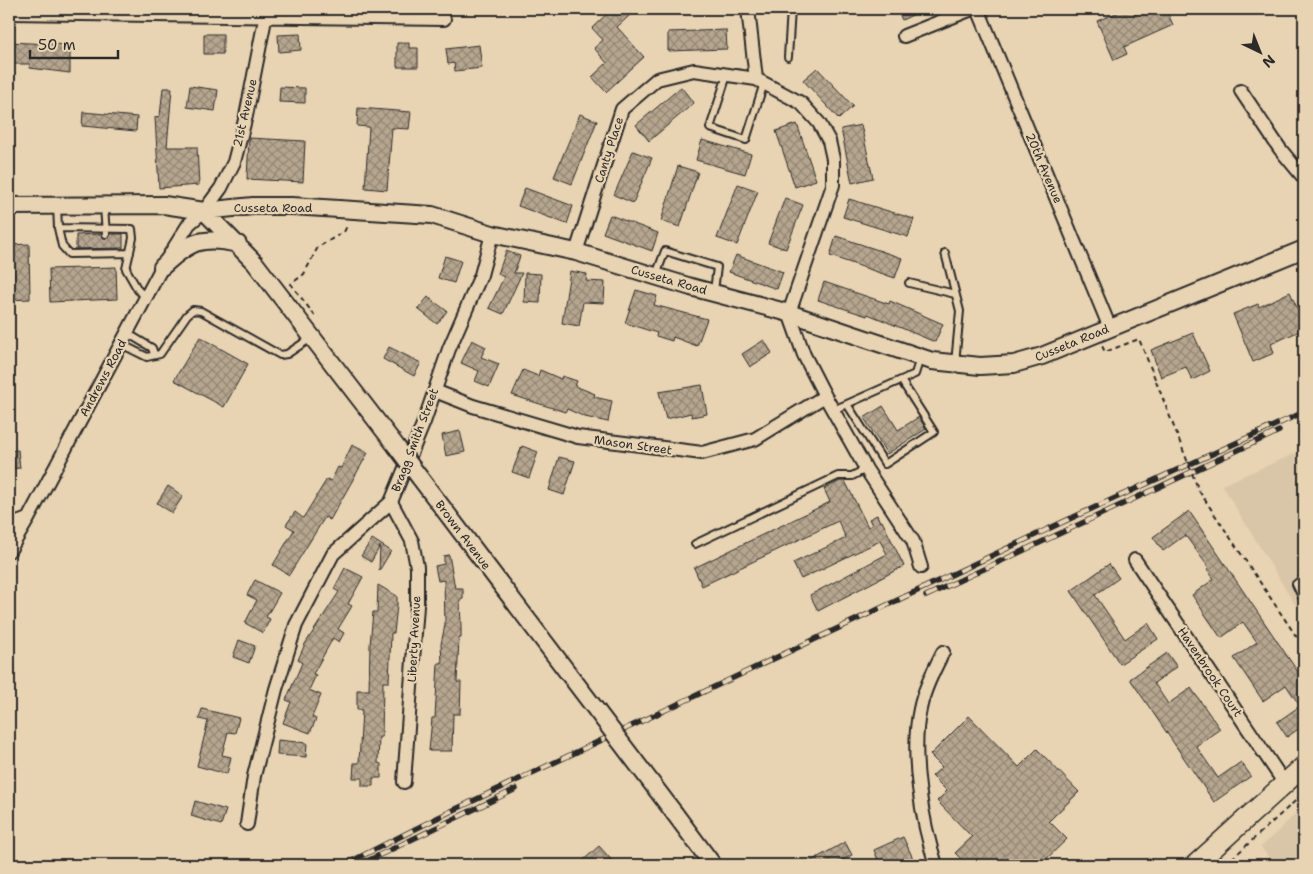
<svg xmlns="http://www.w3.org/2000/svg" width="1313" height="874" font-family="'Shantell Sans',sans-serif">
<defs>
<pattern id="building-cross-hatch" width="8" height="8" patternUnits="userSpaceOnUse" patternTransform="scale(1.25)"><rect width="8" height="8" fill="#b6a68f"/><path d="M0 0l8 8M0 8l8-8" fill="none" stroke="#948775"/></pattern>
</defs>
<rect width="100%" height="100%" fill="#e8d3b2"/>
<filter id="ink" filterUnits="userSpaceOnUse"><feTurbulence type="fractalNoise" baseFrequency=".02" numOctaves="2"/><feDisplacementMap in="SourceGraphic" scale="10" xChannelSelector="R" yChannelSelector="G"/><feConvolveMatrix kernelMatrix="1 2 1 2 8 2 1 2 1" color-interpolation-filters="sRGB"/></filter>
<g filter="url(#ink)">
<path fill="#d9c6a8" d="M 1304,450 L 1304,619 L 1222,485 Z
M 1304,806 L 1304,865 L 1274,865 L 1261,847 Z"/>
<path fill="url(#building-cross-hatch)" stroke="#2b2b2b" d="M 612,9 L 624,9 L 630,15 L 617,27 L 644,57 L 606,92 L 592,77 L 607,63 L 594,48 L 603,40 L 592,28 Z
M 897,9 L 925,9 L 902,20 Z
M 1126,9 L 1166,9 L 1173,25 L 1124,47 L 1127,54 L 1114,60 L 1097,21 Z
M 726,30 L 727,49 L 668,51 L 668,32 Z
M 204,34 L 223,34 L 223,54 L 204,54 Z
M 300,34 L 301,50 L 279,52 L 278,35 Z
M 9,42 L 70,45 L 70,73 L 30,68 L 30,64 L 9,64 Z
M 397,43 L 409,43 L 409,48 L 418,48 L 418,67 L 397,67 Z
M 479,45 L 482,68 L 455,71 L 454,63 L 448,64 L 446,49 Z
M 817,68 L 853,106 L 839,119 L 803,80 Z
M 190,86 L 218,90 L 215,111 L 187,107 Z
M 280,87 L 305,88 L 305,103 L 279,102 Z
M 681,87 L 694,103 L 649,141 L 636,125 Z
M 163,88 L 172,88 L 167,147 L 197,147 L 199,185 L 159,188 L 155,117 L 160,116 Z
M 358,108 L 411,112 L 409,129 L 392,128 L 387,190 L 365,188 L 369,127 L 357,126 Z
M 83,112 L 137,117 L 136,131 L 82,126 Z
M 580,114 L 597,121 L 572,184 L 554,177 Z
M 797,124 L 816,180 L 795,187 L 776,131 Z
M 861,125 L 873,178 L 852,183 L 841,129 Z
M 249,138 L 305,141 L 303,182 L 247,179 Z
M 702,140 L 751,154 L 745,174 L 696,160 Z
M 633,151 L 652,158 L 633,203 L 614,195 Z
M 678,166 L 698,172 L 680,227 L 661,221 Z
M 738,184 L 758,191 L 737,245 L 717,238 Z
M 525,188 L 573,206 L 567,224 L 518,206 Z
M 785,198 L 803,205 L 786,249 L 768,243 Z
M 849,199 L 914,219 L 908,237 L 843,217 Z
M 610,215 L 658,233 L 652,251 L 603,233 Z
M 101,234 L 106,239 L 111,234 L 123,234 L 123,248 L 76,249 L 76,235 Z
M 836,236 L 902,258 L 895,278 L 830,256 Z
M 29,244 L 30,299 L 9,300 L 9,245 Z
M 506,251 L 520,256 L 514,273 L 522,273 L 503,314 L 489,308 L 504,277 L 498,274 Z
M 736,255 L 783,272 L 777,289 L 729,272 Z
M 445,256 L 461,261 L 454,283 L 438,278 Z
M 116,267 L 117,299 L 50,302 L 49,269 Z
M 570,271 L 587,274 L 586,281 L 605,282 L 604,303 L 583,302 L 579,326 L 562,323 Z
M 525,273 L 541,274 L 540,303 L 524,302 Z
M 824,282 L 889,304 L 890,301 L 943,324 L 935,342 L 868,314 L 867,316 L 818,300 Z
M 636,290 L 657,296 L 654,305 L 707,319 L 697,346 L 673,337 L 672,341 L 656,336 L 657,333 L 625,323 Z
M 1290,292 L 1304,324 L 1304,329 L 1271,344 L 1274,353 L 1253,362 L 1233,314 L 1258,304 L 1259,307 Z
M 428,297 L 447,311 L 437,324 L 418,309 Z
M 1193,333 L 1210,371 L 1192,380 L 1186,367 L 1161,377 L 1151,350 Z
M 200,337 L 248,364 L 224,407 L 174,380 Z
M 472,340 L 486,347 L 481,357 L 499,364 L 489,387 L 475,381 L 479,371 L 461,363 Z
M 764,340 L 772,353 L 750,367 L 742,354 Z
M 389,347 L 421,363 L 414,376 L 383,359 Z
M 523,370 L 538,376 L 540,370 L 561,379 L 562,376 L 577,381 L 575,386 L 595,394 L 594,397 L 612,401 L 608,422 L 585,417 L 567,409 L 565,412 L 512,395 Z
M 702,385 L 707,414 L 692,417 L 691,413 L 666,419 L 659,392 Z
M 883,406 L 898,430 L 919,417 L 926,429 L 887,454 L 864,418 Z
M 460,431 L 465,452 L 446,456 L 442,435 Z
M 352,445 L 368,453 L 330,520 L 325,517 L 289,575 L 273,565 L 294,530 L 286,525 L 295,512 L 303,518 L 327,479 L 331,481 L 338,467 L 341,468 Z
M 522,446 L 538,452 L 529,478 L 512,472 Z
M 18,450 L 20,468 L 9,469 L 9,451 Z
M 559,457 L 575,461 L 564,495 L 549,490 Z
M 840,481 L 845,481 L 868,527 L 872,525 L 869,519 L 877,515 L 880,522 L 882,521 L 904,566 L 818,611 L 810,595 L 887,554 L 880,541 L 801,579 L 793,563 L 846,538 L 838,521 L 702,586 L 694,568 L 830,502 L 824,489 Z
M 168,486 L 183,496 L 172,513 L 157,503 Z
M 1189,511 L 1304,681 L 1304,725 L 1287,737 L 1277,722 L 1300,706 L 1286,685 L 1263,701 L 1234,658 L 1257,642 L 1243,622 L 1221,638 L 1192,595 L 1214,579 L 1207,569 L 1209,568 L 1185,535 L 1163,551 L 1153,537 Z
M 372,539 L 391,551 L 379,571 L 380,546 L 371,562 L 361,556 Z
M 449,555 L 455,588 L 463,588 L 463,599 L 460,600 L 461,626 L 461,638 L 459,638 L 457,682 L 461,682 L 460,714 L 453,714 L 452,751 L 429,751 L 432,718 L 435,718 L 438,663 L 442,663 L 441,644 L 445,625 L 444,580 L 438,581 L 435,566 L 444,564 L 444,556 Z
M 1109,564 L 1119,578 L 1095,595 L 1125,639 L 1148,623 L 1158,639 L 1120,664 L 1071,591 Z
M 345,568 L 363,577 L 348,604 L 352,606 L 338,629 L 344,633 L 339,642 L 333,638 L 313,674 L 316,675 L 309,690 L 321,695 L 312,717 L 316,719 L 310,733 L 283,723 L 291,702 L 286,700 L 302,663 L 298,660 L 305,644 L 339,592 L 334,589 Z
M 255,580 L 280,593 L 266,617 L 270,619 L 263,633 L 245,623 L 257,600 L 247,595 Z
M 378,585 L 397,596 L 397,605 L 394,633 L 391,633 L 389,682 L 383,682 L 382,737 L 379,737 L 378,763 L 381,764 L 381,778 L 373,778 L 373,786 L 362,786 L 362,778 L 353,778 L 354,763 L 359,763 L 362,710 L 357,710 L 357,690 L 369,690 L 370,645 L 373,612 L 377,612 Z
M 239,640 L 255,646 L 249,663 L 233,657 Z
M 1167,653 L 1177,667 L 1154,683 L 1168,704 L 1191,688 L 1220,729 L 1196,746 L 1218,778 L 1241,762 L 1251,776 L 1214,802 L 1130,679 Z
M 202,709 L 239,718 L 235,733 L 228,732 L 222,755 L 231,757 L 227,774 L 197,766 L 208,721 L 199,719 Z
M 969,716 L 1019,767 L 1037,749 L 1079,792 L 1049,821 L 1067,839 L 1040,865 L 967,865 L 955,853 L 972,837 L 937,801 L 947,791 L 932,776 L 942,767 L 930,755 Z
M 278,740 L 307,743 L 306,757 L 277,755 Z
M 195,801 L 226,810 L 221,825 L 191,816 Z
M 903,837 L 916,865 L 880,865 L 874,850 Z
M 845,842 L 852,855 L 833,865 L 804,865 Z
M 599,846 L 616,865 L 578,865 Z"/>
<g fill="none" stroke-linecap="round" stroke-linejoin="round">
<defs>
<path id="service" d="M 788,57 L 791,9
M 727,75 L 710,128 L 746,140 L 764,83
M 57,206 L 58,228 L 132,229 L 133,238 L 126,269 L 138,290 L 146,297
M 104,207 L 106,234
M 58,228 L 62,246 L 69,254 L 130,253
M 945,253 L 960,311 L 955,363
M 656,275 L 665,251 L 717,267 L 714,291
M 909,283 L 955,294
M 127,333 L 152,348 L 154,354
M 121,344 L 147,357 L 160,354 L 187,315 L 193,310 L 201,311 L 280,355 L 287,354 L 311,338
M 847,404 L 901,380
M 833,410 L 847,404 L 885,464 L 934,432 L 901,380 L 915,374 L 920,358
M 695,544 L 838,476 L 852,476 L 866,469
M 1304,578 L 1296,584 L 1304,601"/>
<path id="minor" d="M 748,9 L 756,79
M 978,9 L 1110,328
M 9,13 L 444,19
M 904,36 L 972,9
M 1241,91 L 1280,149 L 1304,178
M 576,252 L 622,109 L 657,79 L 694,70 L 756,79 L 801,103 L 819,123 L 829,141 L 833,159 L 833,185 L 789,313 L 804,355 L 825,396 L 866,469 L 913,541 L 921,567
M 435,391 L 473,406 L 578,437 L 702,453 L 755,439 L 825,396
M 391,502 L 412,541 L 417,567 L 417,606 L 404,782
M 9,526 L 28,519
M 9,551 L 28,519 L 162,267 L 189,224 L 204,211 L 221,188 L 234,162 L 246,116 L 267,9
M 1135,560 L 1285,784
M 247,824 L 254,776 L 276,689 L 296,625 L 333,554 L 391,502 L 424,422 L 449,349 L 481,275 L 492,234
M 936,865 C 922,822 910,754 920,709 C 924,689 934,670 943,652"/>
<path id="tertiary" d="M 9,206 L 164,205 L 204,211 L 253,206 L 292,206 L 432,215 L 492,234 L 576,252 L 691,287 L 789,313 L 932,361 L 980,366 L 1014,364 L 1042,356 L 1304,249
M 204,211 L 255,263 L 396,446
M 162,267 C 189,242 201,235 238,244
M 420,478 L 597,711
M 675,814 L 713,865"/>
<path id="secondary" d="M 1195,865 L 1304,766"/>
</defs>
<use href="#service" stroke="#2b2b2b" stroke-width="10"/>
<use href="#minor" stroke="#2b2b2b" stroke-width="16"/>
<use href="#tertiary" stroke="#2b2b2b" stroke-width="20"/>
<use href="#secondary" stroke="#2b2b2b" stroke-width="22"/>
<path stroke="#2b2b2b" stroke-width="2" stroke-dasharray="5 4" stroke-linecap="butt" d="M 315,316 L 291,284 L 304,274 L 318,247 L 344,232 L 348,224
M 1102,346 L 1105,352 L 1139,339 L 1156,381
M 1199,491 L 1304,648
M 1225,865 L 1304,793"/>
<use href="#service" stroke="#e8d3b2" stroke-width="6"/>
<use href="#minor" stroke="#e8d3b2" stroke-width="12"/>
<use href="#tertiary" stroke="#e8d3b2" stroke-width="16"/>
<use href="#secondary" stroke="#e8d3b2" stroke-width="19"/>
<defs>
<path id="rail" d="M 926,596 L 1279,431
M 344,865 L 439,817 L 1065,521 L 1304,412
M 359,865 L 516,789"/>
</defs>
<use href="#rail" stroke="#2b2b2b" stroke-width="5.5"/>
<use href="#rail" stroke="#e8d3b2" stroke-width="4" stroke-dasharray="11" stroke-linecap="butt"/>
<defs>
<path id="tertiary-bridge" d="M 396,446 L 420,478
M 597,711 L 675,814"/>
</defs>
<use href="#tertiary-bridge" stroke="#2b2b2b" stroke-width="20" stroke-linecap="butt"/>
<path stroke="#2b2b2b" stroke-width="2" stroke-dasharray="5 4" stroke-linecap="butt" d="M 1156,381 L 1199,491"/>
<use href="#tertiary-bridge" stroke="#e8d3b2" stroke-width="16"/>
</g>
</g>
<g text-anchor="middle" stroke-width="4.5" stroke-linejoin="round" paint-order="stroke">
<g font-size="12" fill="#2b2b2b" stroke="#e8d3b2">
<text transform="translate(245 113) rotate(-77)" y="4">21st Avenue</text>
<text transform="translate(609 150) rotate(-72)" y="4">Canty Place</text>
<text transform="translate(1044 168) rotate(67)" y="4">20th Avenue</text>
<text x="273" y="212">Cusseta Road</text>
<text transform="translate(669 280) rotate(16)" y="4">Cusseta Road</text>
<text transform="translate(1072 343) rotate(-22)" y="4">Cusseta Road</text>
<text transform="translate(103 378) rotate(-62)" y="4">Andrews Road</text>
<text transform="translate(415 440) rotate(-69)" y="4">Bragg Smith Street</text>
<text transform="translate(633 445) rotate(8)" y="4">Mason Street</text>
<text transform="translate(463 535) rotate(53)" y="4">Brown Avenue</text>
<text transform="translate(414 639) rotate(-87)" y="4">Liberty Avenue</text>
<text transform="translate(1210 672) rotate(56)" y="4">Havenbrook Court</text>
</g>
</g>
<rect width="1313" height="874" fill="none" stroke="#e8d3b2" stroke-width="30"/>
<rect x="15" y="15" width="1283" height="844" fill="none" stroke="#2b2b2b" stroke-width="2" filter="url(#ink)"/>
<g transform="translate(1260 52) rotate(137)" stroke="#e8d3b2" stroke-width="4" paint-order="stroke">
<path d="M0-4L9 19L0 12L-9 19Z" fill="#2b2b2b"/>
<text y="-8" font-size="14" font-weight="bold" text-anchor="middle" fill="#2b2b2b">N</text>
</g>
<path d="M30 50v8h88v-8" fill="none" stroke="#2b2b2b" stroke-width="2.5"/>
<text x="38" y="50" font-size="15" fill="#2b2b2b" stroke="#e8d3b2" stroke-width="4" paint-order="stroke">50 m</text>
</svg>
